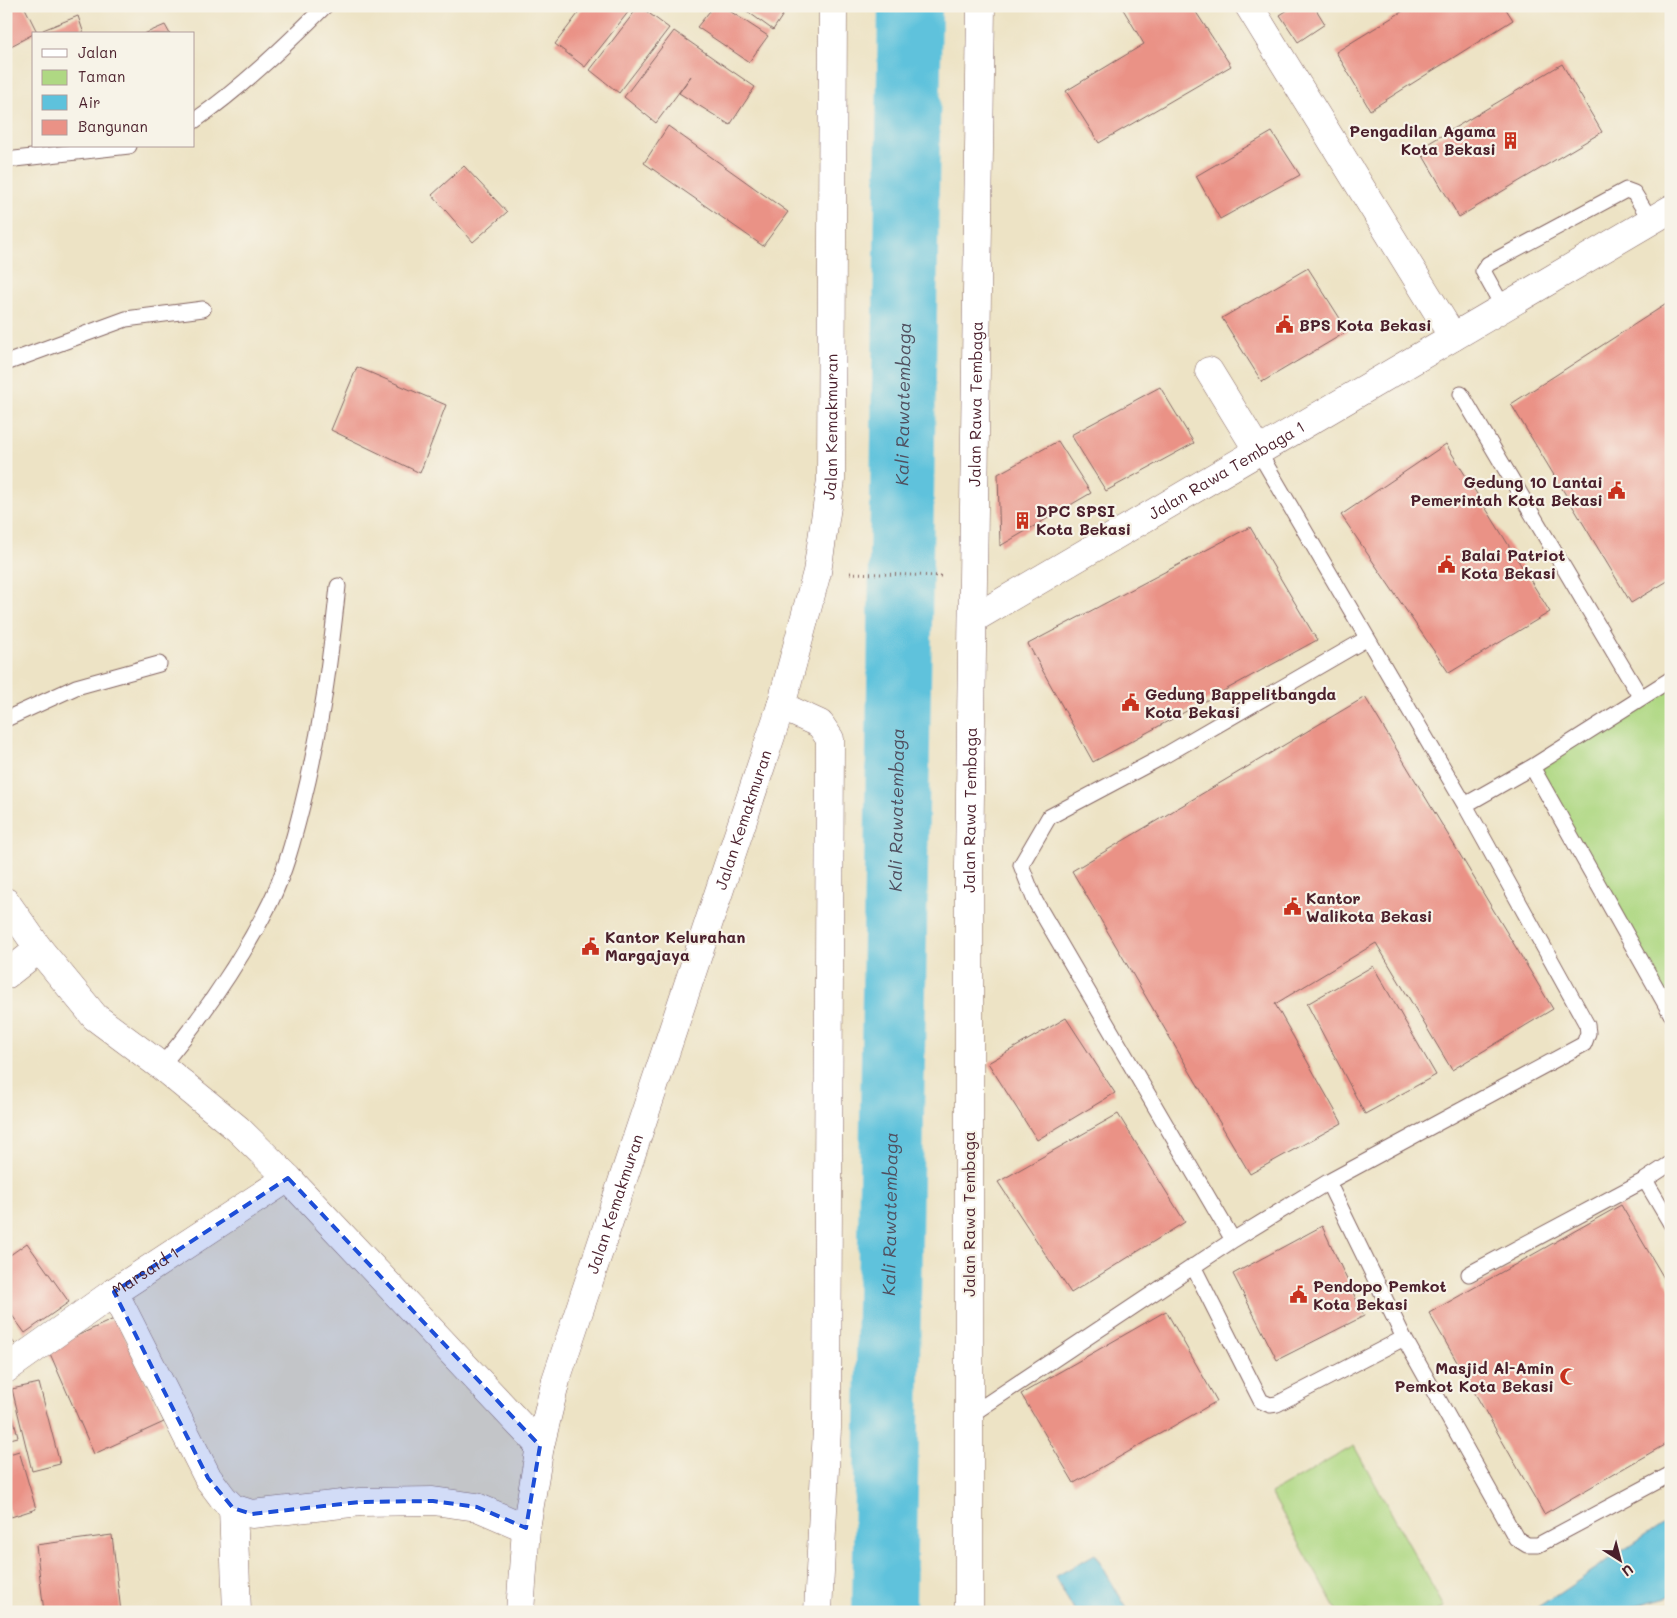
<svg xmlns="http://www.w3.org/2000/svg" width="1677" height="1618" font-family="Mali,sans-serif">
<rect width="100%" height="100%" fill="#f7f3e8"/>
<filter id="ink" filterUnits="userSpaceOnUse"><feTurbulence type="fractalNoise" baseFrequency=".02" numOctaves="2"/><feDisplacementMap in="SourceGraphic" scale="10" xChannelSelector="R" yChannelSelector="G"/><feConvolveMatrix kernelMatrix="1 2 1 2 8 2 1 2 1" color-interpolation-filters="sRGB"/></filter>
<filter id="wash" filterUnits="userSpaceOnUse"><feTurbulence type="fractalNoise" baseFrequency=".0096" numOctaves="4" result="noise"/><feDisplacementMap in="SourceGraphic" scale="20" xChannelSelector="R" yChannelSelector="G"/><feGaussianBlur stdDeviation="1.12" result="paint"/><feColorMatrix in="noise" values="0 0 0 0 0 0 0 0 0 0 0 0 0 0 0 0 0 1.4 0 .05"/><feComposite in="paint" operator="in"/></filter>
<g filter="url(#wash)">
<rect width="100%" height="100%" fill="#ede3c5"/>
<path fill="#afd883" stroke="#7c7c57" d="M 1671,679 L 1671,1013 L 1532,767 Z
M 1354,1446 L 1444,1607 L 1436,1612 L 1338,1612 L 1271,1493 Z"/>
<path fill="#5ec2dc" stroke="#547084" d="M 1671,1518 L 1671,1596 L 1633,1606 L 1621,1612 L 1532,1612 Z
M 1095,1554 L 1129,1612 L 1075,1612 L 1055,1577 Z"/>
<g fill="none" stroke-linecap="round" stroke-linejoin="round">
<path stroke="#5ec2dc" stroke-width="64" id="s1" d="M 884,1612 L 910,6"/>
</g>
<g id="blocks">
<path fill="#ea9286" d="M 6,6 L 24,6 L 37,32 L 11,46 L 6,36 Z
M 584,6 L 633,6 L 585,67 L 555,44 Z
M 639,6 L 669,28 L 619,93 L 590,70 Z
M 714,6 L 722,6 L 768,36 L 749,62 L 697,27 Z
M 740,6 L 787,6 L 788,7 L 773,30 Z
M 1121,6 L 1192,6 L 1231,66 L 1099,143 L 1066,91 L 1144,44 Z
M 1294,6 L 1314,6 L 1325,24 L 1298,42 L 1280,15 Z
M 1411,6 L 1504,6 L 1513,20 L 1370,110 L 1336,52 Z
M 78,16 L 84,34 L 44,34 L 43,30 Z
M 165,25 L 170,34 L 144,34 Z
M 674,31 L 755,87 L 730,125 L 679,93 L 691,76 L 656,123 L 624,97 Z
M 1562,64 L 1602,132 L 1459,217 L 1419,149 Z
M 668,126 L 788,212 L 763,246 L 644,163 Z
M 1272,132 L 1300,175 L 1220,219 L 1196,176 Z
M 464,166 L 507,212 L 473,242 L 432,195 Z
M 1308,268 L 1348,331 L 1262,382 L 1222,318 Z
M 1671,301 L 1671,579 L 1631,603 L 1511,404 Z
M 357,367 L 446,405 L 420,473 L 331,430 Z
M 1160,387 L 1194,443 L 1106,491 L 1071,435 Z
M 1058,441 L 1091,493 L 1000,546 L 998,474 Z
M 1446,444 L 1550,612 L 1449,673 L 1341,515 Z
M 1250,527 L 1317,640 L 1093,762 L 1028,644 Z
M 1365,697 L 1553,1009 L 1452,1070 L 1376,943 L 1275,1004 L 1342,1123 L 1250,1174 L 1072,871 Z
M 1373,966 L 1436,1075 L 1365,1114 L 1307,1004 Z
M 1066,1018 L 1115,1093 L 1037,1140 L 988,1063 Z
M 1118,1114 L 1185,1222 L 1071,1293 L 998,1182 Z
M 1621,1205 L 1671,1290 L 1671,1441 L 1544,1514 L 1429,1313 Z
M 1322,1226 L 1364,1316 L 1277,1360 L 1233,1274 Z
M 27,1243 L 69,1302 L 25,1333 L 6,1307 L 6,1258 Z
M 1166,1311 L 1217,1401 L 1074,1483 L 1021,1394 Z
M 116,1318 L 164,1422 L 94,1454 L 48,1349 Z
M 6,1333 L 19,1349 L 6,1359 Z
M 39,1383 L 60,1464 L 32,1471 L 12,1389 Z
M 6,1391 L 18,1437 L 6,1440 Z
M 19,1451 L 36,1509 L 11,1517 L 6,1499 L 6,1455 Z
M 112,1535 L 121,1612 L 44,1612 L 36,1545 Z"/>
</g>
</g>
<g filter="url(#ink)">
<use href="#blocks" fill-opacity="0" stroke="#836461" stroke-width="1"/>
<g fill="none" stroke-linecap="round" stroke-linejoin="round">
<defs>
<path id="service" d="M 194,121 C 241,88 284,47 325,6
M 6,160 L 129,146
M 1503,307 L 1483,271 L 1488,264 L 1626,190 L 1634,193 L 1651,221
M 6,363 L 126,319 L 203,309
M 1461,394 L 1641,698
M 6,719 L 76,687 L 159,664
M 1532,767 L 1671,1014
M 1465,805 L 1532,767 L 1671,679
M 161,1066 C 204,1015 240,963 270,903 C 285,872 294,838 302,806 C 321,731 330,662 338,586
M 1645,1180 L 1671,1224
M 1328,1182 L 1404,1338 L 1516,1538 L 1527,1545 L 1538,1545 L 1671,1474
M 1233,1240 L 1035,901 L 1021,865 L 1049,817 L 1162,757 L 1366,639
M 1193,1266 L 1261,1401 L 1270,1405 L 1277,1404 L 1404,1338
M 1469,1274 L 1645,1180 L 1671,1163
M 969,1416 L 1233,1240 L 1328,1182 L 1584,1044 L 1588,1033 L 1587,1025 L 1465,805 L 1258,451"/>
<g id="minor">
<path d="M 1249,6 L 1453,337"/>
<path d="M 1209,371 L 1258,451"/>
<path id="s2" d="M 973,619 L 1671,209"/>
<path d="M 781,706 L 820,724 L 830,739 L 827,1428 L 818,1612"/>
<path d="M 6,902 L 39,949 L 95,1017 L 161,1066 L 238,1129 L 288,1178 L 540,1446"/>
<path d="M 6,975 L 39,949"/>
<path d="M 114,1292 L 208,1478 L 223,1498 L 233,1508 L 252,1514 L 360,1502 L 433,1501 L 477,1507 L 526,1528"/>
<path id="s3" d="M 6,1369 L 114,1292 L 288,1178"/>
<path d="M 233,1508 L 237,1612"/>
</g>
<g id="tertiary">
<path id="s4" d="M 520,1612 L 526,1528 L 540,1446 L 556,1380 L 781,706 L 817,572 L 831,480 L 833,6"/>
<path id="s5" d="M 969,1612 L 969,866 L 981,6"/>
</g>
</defs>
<use href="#service" stroke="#836461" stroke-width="17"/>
<use href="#minor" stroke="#836461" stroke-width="29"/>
<use href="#tertiary" stroke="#836461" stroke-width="29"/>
<path stroke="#836461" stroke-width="3" stroke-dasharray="1 4" stroke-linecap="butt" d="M 850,573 L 941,576"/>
<use href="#service" stroke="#fff" stroke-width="15"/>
<use href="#minor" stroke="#fff" stroke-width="28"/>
<use href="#tertiary" stroke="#fff" stroke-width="28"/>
</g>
</g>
<path fill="#1d4ed8" fill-opacity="0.2" stroke="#1d4ed8" stroke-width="4" stroke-dasharray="10 6" stroke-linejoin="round" d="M 288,1178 L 540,1446 L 526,1528 L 477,1507 L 433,1501 L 360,1502 L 252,1514 L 233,1508 L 208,1478 L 114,1292 Z"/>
<defs>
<symbol id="building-bare" viewBox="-9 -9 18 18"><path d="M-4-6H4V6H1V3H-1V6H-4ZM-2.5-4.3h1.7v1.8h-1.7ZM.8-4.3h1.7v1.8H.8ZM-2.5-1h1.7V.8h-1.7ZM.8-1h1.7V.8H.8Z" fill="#c8321e" stroke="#f7f3e8" stroke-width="2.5" paint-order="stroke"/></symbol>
<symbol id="civic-bare" viewBox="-9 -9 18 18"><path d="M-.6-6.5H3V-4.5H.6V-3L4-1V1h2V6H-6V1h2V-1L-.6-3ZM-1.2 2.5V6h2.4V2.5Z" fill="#c8321e" stroke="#f7f3e8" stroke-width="2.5" paint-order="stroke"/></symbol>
<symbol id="mosque-bare" viewBox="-9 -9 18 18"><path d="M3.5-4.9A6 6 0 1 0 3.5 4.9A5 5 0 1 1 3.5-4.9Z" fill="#c8321e" stroke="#f7f3e8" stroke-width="2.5" paint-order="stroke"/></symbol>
</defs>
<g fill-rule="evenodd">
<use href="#building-bare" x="1498" y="128" width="25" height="25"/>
<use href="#civic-bare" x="1272" y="312" width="25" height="25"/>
<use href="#civic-bare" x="1604" y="478" width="25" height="25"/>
<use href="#building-bare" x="1010" y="508" width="25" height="25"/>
<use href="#civic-bare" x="1434" y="552" width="25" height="25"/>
<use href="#civic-bare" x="1118" y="690" width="25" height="25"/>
<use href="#civic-bare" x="1280" y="894" width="25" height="25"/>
<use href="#civic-bare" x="578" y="934" width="25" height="25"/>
<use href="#civic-bare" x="1286" y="1282" width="25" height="25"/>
<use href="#mosque-bare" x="1556" y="1364" width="25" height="25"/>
</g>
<g text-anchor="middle" stroke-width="4.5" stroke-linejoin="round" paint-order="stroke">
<g font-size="16" font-weight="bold" fill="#4a1f2b" stroke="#f7f3e8" text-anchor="start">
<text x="1496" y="137" text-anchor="end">Pengadilan Agama<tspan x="1496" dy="18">Kota Bekasi</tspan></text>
<text x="1299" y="331">BPS Kota Bekasi</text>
<text x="1603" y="488" text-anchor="end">Gedung 10 Lantai<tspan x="1603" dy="18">Pemerintah Kota Bekasi</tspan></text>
<text x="1036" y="517">DPC SPSI<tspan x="1036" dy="18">Kota Bekasi</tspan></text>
<text x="1461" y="561">Balai Patriot<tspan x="1461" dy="18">Kota Bekasi</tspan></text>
<text x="1145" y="700">Gedung Bappelitbangda<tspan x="1145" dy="18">Kota Bekasi</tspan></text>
<text x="1306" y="904">Kantor<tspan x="1306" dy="18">Walikota Bekasi</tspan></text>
<text x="605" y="943">Kantor Kelurahan<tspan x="605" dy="18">Margajaya</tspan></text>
<text x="1313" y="1292">Pendopo Pemkot<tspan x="1313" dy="18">Kota Bekasi</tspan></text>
<text x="1554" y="1374" text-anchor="end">Masjid Al-Amin<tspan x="1554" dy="18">Pemkot Kota Bekasi</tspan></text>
</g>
<g font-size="16" fill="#4a1f2b" stroke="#f7f3e8">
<text dy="6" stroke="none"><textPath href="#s5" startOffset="1208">Jalan Rawa Tembaga</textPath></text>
<text dy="6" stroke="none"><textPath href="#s4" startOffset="1231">Jalan Kemakmuran</textPath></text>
<text dy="6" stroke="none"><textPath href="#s2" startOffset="294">Jalan Rawa Tembaga 1</textPath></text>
<text dy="6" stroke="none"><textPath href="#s5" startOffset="802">Jalan Rawa Tembaga</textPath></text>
<text dy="6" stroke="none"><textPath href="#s4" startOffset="826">Jalan Kemakmuran</textPath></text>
<text dy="6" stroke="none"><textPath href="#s4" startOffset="421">Jalan Kemakmuran</textPath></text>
<text transform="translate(969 1214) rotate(-90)" y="6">Jalan Rawa Tembaga</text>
<text dy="6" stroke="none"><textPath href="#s3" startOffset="170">Marsaid 1</textPath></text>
</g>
<g font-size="18" font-style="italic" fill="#505060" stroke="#f7f3e8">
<text dy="6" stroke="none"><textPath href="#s1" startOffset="1208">Kali Rawatembaga</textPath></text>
<text dy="6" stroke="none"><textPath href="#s1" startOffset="802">Kali Rawatembaga</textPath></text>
<text dy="6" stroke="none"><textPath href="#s1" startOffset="398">Kali Rawatembaga</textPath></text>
</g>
</g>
<rect width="1677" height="1618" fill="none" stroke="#f7f3e8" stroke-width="25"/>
<rect x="32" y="32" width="162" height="115" fill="#f7f3e8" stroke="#b29e9c"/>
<rect x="42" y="49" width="25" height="8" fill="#ffffff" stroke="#b29e9c"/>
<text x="78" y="58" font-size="15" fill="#4a1f2b">Jalan</text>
<rect x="42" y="70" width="25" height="15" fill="#afd883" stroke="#b29e9c"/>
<text x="78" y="82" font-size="15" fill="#4a1f2b">Taman</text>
<rect x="42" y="95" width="25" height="15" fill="#5ec2dc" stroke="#b29e9c"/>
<text x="78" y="108" font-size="15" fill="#4a1f2b">Air</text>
<rect x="42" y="120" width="25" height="15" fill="#ea9286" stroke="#b29e9c"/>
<text x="78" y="132" font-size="15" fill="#4a1f2b">Bangunan</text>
<g transform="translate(1620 1560) rotate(144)" stroke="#f7f3e8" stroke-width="4" paint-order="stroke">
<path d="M0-4L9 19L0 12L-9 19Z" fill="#4a1f2b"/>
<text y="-8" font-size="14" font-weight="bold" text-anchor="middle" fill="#4a1f2b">U</text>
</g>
</svg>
